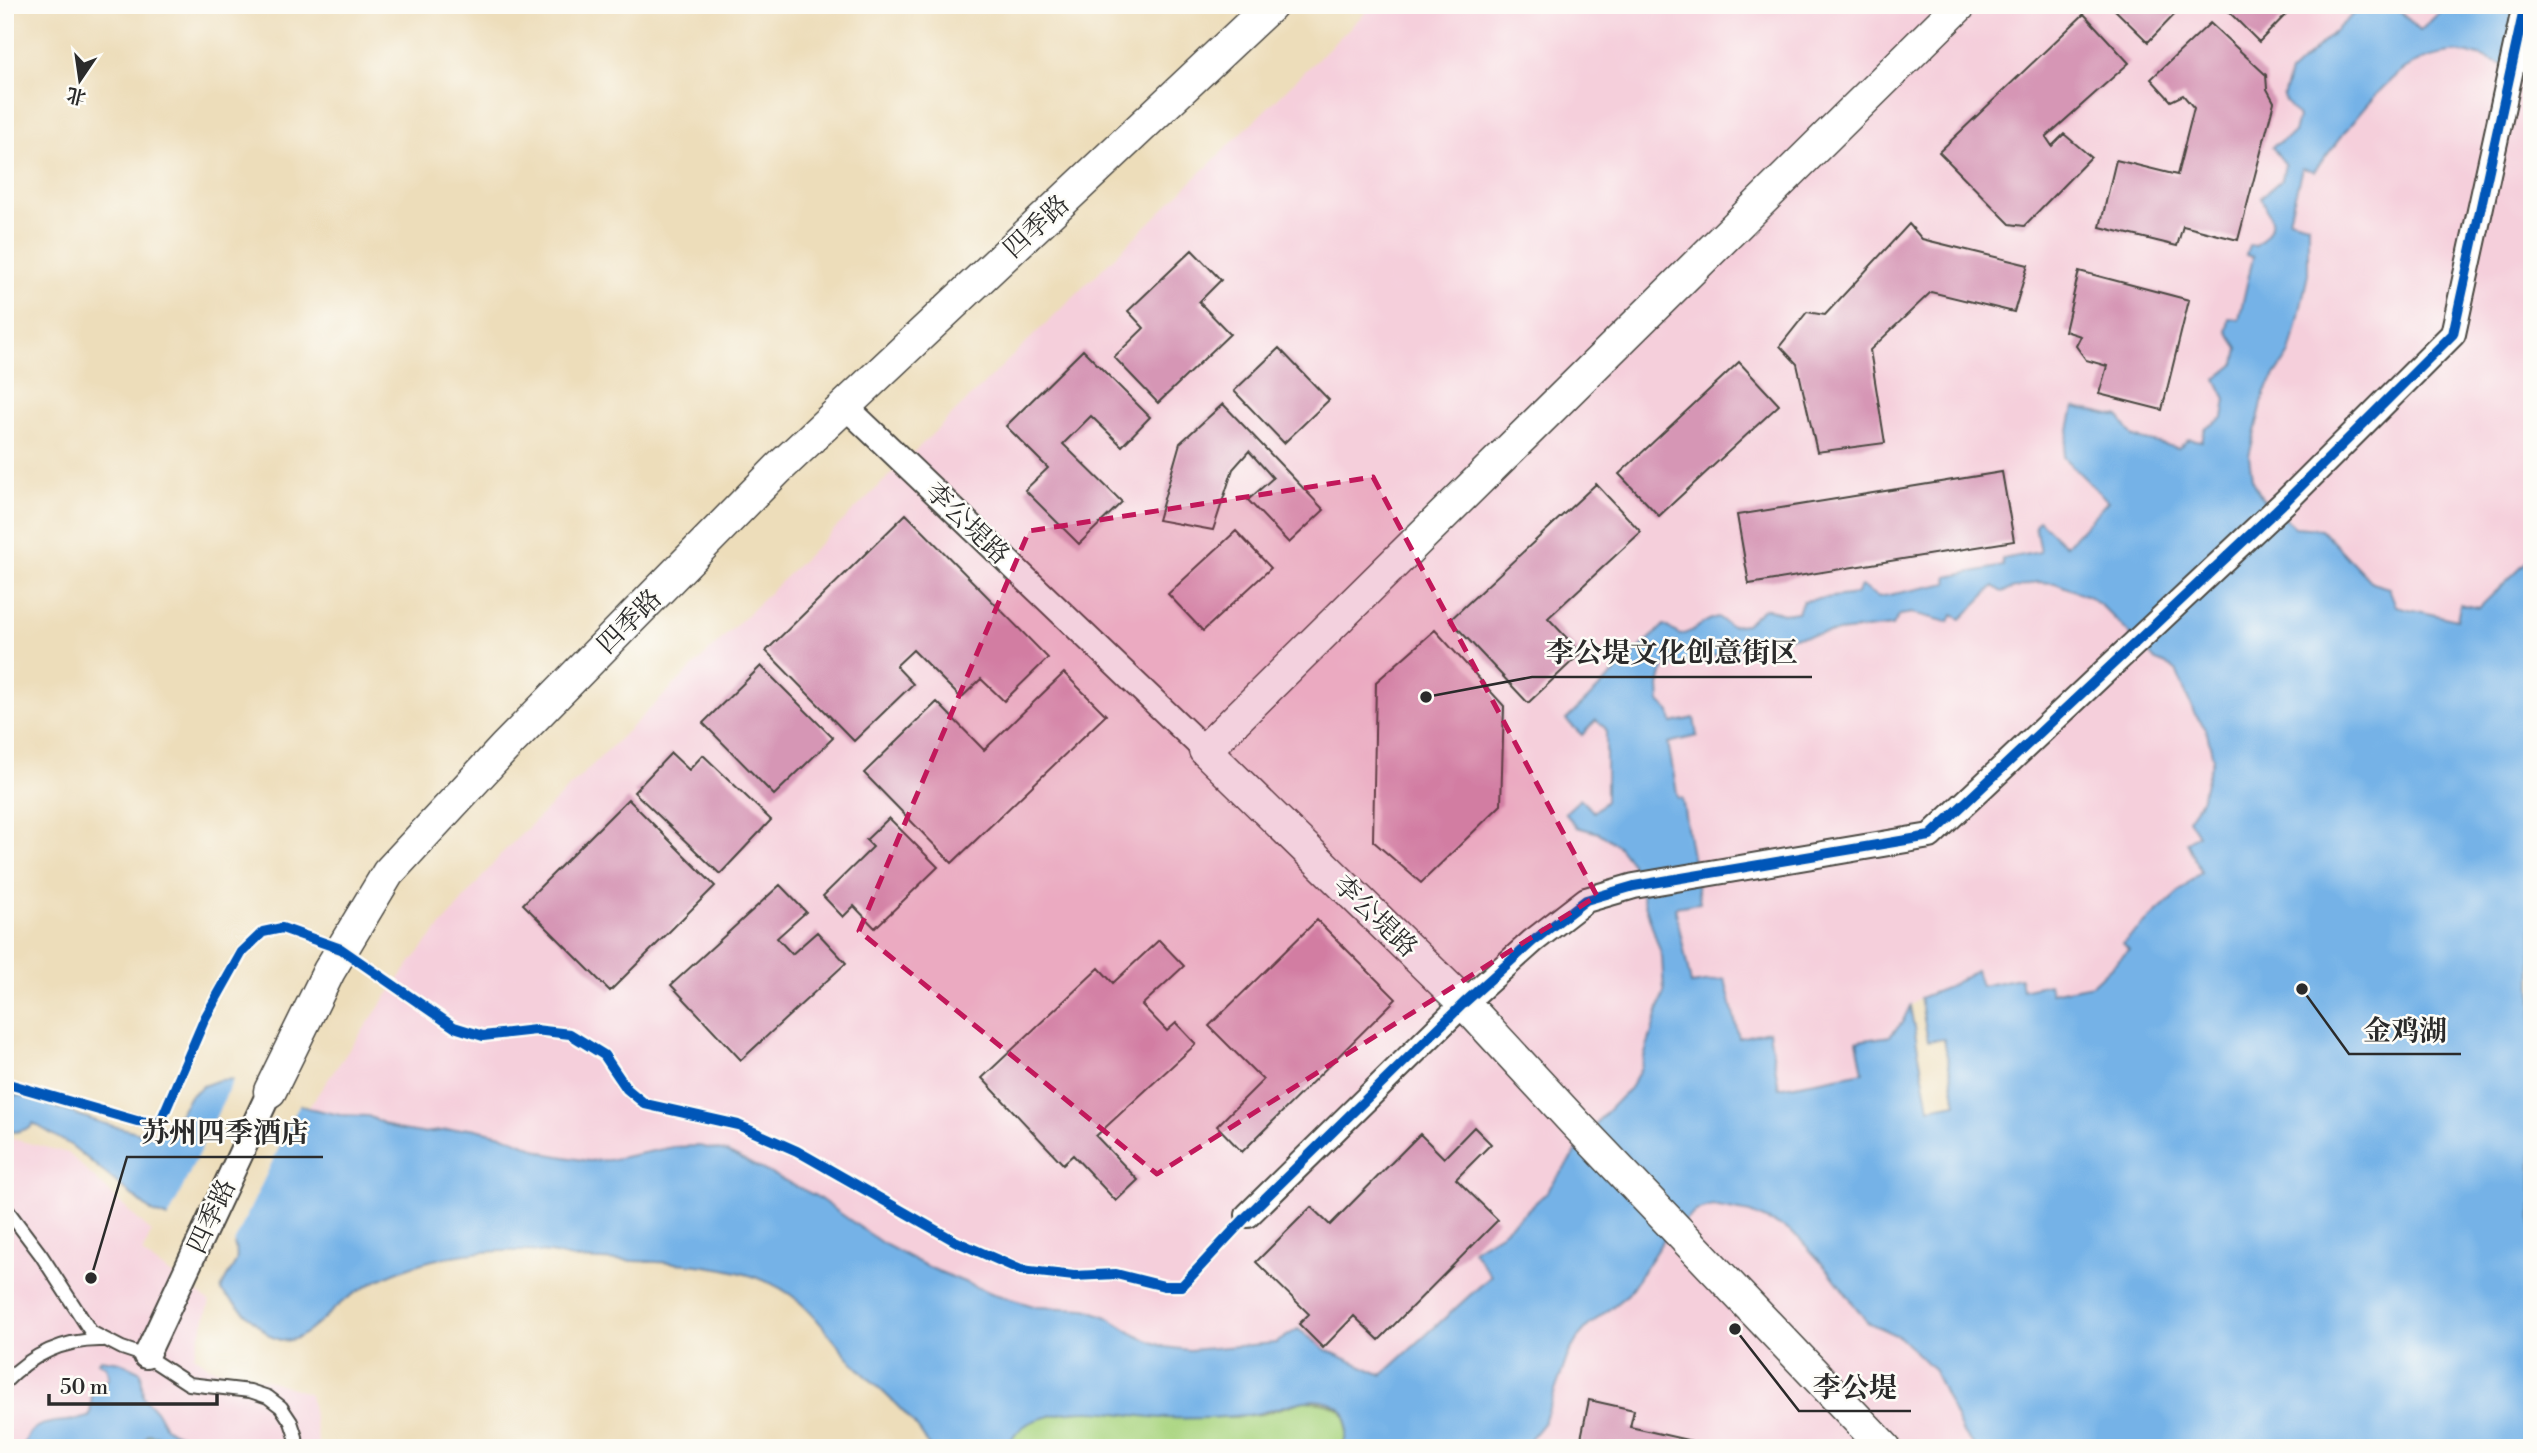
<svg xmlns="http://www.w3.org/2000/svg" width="2537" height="1453" font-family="'Libre Bodoni','Noto Serif SC',serif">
<rect width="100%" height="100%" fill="#fdfcf7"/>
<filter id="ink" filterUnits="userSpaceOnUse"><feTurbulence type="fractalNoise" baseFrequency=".0143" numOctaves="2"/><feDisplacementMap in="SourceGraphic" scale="14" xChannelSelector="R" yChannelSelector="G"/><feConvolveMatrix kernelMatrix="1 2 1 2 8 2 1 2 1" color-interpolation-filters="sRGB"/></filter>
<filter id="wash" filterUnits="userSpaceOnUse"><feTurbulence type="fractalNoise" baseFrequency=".00686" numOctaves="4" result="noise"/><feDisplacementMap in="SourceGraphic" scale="28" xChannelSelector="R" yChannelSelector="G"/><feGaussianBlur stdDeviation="1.57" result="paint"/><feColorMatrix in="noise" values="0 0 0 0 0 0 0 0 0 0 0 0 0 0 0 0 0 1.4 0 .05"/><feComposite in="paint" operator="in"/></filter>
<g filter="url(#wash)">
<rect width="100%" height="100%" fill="#edddba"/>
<path fill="#f5cfdb" d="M 1373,5 L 2532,5 L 2532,556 L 2479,608 L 2457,620 L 2396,606 L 2389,588 L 2373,584 L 2321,529 L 2157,662 L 2171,667 L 2182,680 L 2194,713 L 2206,729 L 2213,758 L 2201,800 L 2188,819 L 2198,835 L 2187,842 L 2201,872 L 2124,943 L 2129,950 L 2092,985 L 2051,993 L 2049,984 L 2021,990 L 2019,978 L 1980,986 L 1976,971 L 1946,988 L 1920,998 L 1910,1006 L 1902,1023 L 1890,1036 L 1858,1041 L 1863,1072 L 1778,1088 L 1769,1031 L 1739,1038 L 1665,992 L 1640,1070 L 1630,1088 L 1545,1194 L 1505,1230 L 1474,1250 L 1491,1276 L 1381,1375 L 1326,1350 L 1298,1329 L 1276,1343 L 1189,1350 L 1165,1347 L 1137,1336 L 1107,1317 L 1086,1309 L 1037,1307 L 991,1293 L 928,1267 L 882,1243 L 816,1196 L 789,1182 L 699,1146 L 673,1147 L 609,1160 L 588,1161 L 548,1154 L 506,1136 L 471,1128 L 421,1133 L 396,1129 L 368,1116 L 340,1115 L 308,1108 L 411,962 L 503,852 Z
M 5,1137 L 68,1153 L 151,1232 L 143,1254 L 210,1302 L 194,1355 L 211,1368 L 271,1381 L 310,1394 L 319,1448 L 5,1448 Z
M 1713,1206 L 1750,1213 L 1785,1228 L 1799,1238 L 1828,1270 L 1867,1322 L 1900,1336 L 1933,1369 L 1964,1435 L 1977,1448 L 1523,1448 L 1544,1422 L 1568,1355 L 1579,1336 L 1603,1313 L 1664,1239 L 1696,1211 Z"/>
<path fill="#aad581" stroke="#6a8056" stroke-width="2" d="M 1304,1401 C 1340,1405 1354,1408 1343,1448 L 1007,1448 L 1019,1427 L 1033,1420 L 1063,1413 L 1089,1410 L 1163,1418 L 1234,1417 L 1263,1414 Z"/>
<path fill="#87b66f" stroke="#59704d" stroke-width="2" d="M 148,1434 L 158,1436 L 173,1448 L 143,1448 Z"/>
<path fill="#75b2e7" stroke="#506e89" stroke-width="2" fill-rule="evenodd" d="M 2363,5 L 2400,11 L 2420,31 L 2447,5 L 2532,5 L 2532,71 C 2523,70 2514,69 2505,66 C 2491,61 2480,54 2465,53 C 2443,51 2415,60 2399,73 C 2370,96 2338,142 2314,171 L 2302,168 L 2289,219 L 2308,224 L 2308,274 L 2294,339 L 2290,353 L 2265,391 L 2249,456 L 2252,479 L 2262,498 L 2295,527 L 2321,529 L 2372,583 L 2389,588 L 2396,606 L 2457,620 L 2460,604 L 2479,608 L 2532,556 L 2532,1448 L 1977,1448 L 1964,1435 L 1933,1369 L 1900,1337 L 1867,1322 L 1828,1270 L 1799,1238 L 1785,1228 L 1750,1213 L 1713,1206 L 1696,1211 L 1664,1239 L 1628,1294 L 1587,1327 L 1579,1336 L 1568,1355 L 1544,1422 L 1523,1448 L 1343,1448 C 1346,1435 1352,1417 1340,1408 C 1310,1388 1277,1413 1247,1415 C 1219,1418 1190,1419 1162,1418 C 1127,1416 1096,1407 1062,1413 C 1035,1419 1019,1422 1007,1448 L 929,1448 C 923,1427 879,1388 863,1373 C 837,1348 819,1316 791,1295 C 740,1257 640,1263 579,1259 C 568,1258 558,1254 548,1253 C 515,1249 480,1251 447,1257 C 411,1264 376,1278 345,1300 C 330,1311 308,1337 290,1340 C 283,1342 276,1339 270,1336 L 221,1291 C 225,1270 246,1265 232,1241 L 154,1213 L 72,1146 L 33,1123 L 30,1128 L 16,1132 L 5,1131 L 5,1093 L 22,1096 L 102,1123 L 152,1136 L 174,1123 L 190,1096 L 203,1086 L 219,1080 L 243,1079 L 308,1108 L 340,1115 L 368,1116 L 396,1129 L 421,1133 L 471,1128 L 506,1136 L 548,1154 L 588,1161 L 609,1160 L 673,1147 L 699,1146 L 727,1152 L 816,1196 L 882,1243 L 928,1267 L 991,1293 L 1037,1307 L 1086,1309 L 1107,1317 L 1137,1336 L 1165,1347 L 1189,1350 L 1276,1343 L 1298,1329 L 1326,1350 L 1382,1375 L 1491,1276 L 1473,1250 L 1505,1230 L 1545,1194 L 1601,1118 L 1630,1088 L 1640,1070 L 1664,992 L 1662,957 L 1632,864 L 1619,847 L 1610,840 L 1599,833 L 1577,827 L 1565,813 L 1580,799 L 1594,812 L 1606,801 L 1606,729 L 1596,720 L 1582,735 L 1566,720 L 1664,625 L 1680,635 C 1698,631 1700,621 1718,617 L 1730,626 L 1746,624 L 1765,608 L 1783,614 L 1798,612 L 1803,601 L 1856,594 L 1861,586 L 1879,597 L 1948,583 L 1947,577 L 2003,566 L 2002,559 L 2040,552 L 2035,526 L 2039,520 L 2066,546 L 2108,501 L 2063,457 L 2074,407 L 2119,417 L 2133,437 L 2178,448 L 2189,439 L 2202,441 L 2205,429 L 2223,418 L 2226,399 L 2216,379 L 2235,364 L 2238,348 L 2227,331 L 2229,318 L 2239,319 L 2253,257 L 2246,255 L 2249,245 L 2256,246 C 2278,226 2273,221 2261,197 L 2282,179 L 2285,164 L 2272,147 L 2294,133 L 2298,117 L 2283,97 L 2290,73 ZM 2036,582 L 2055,583 L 2088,596 L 2104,608 L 2156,661 L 2171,667 L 2177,672 L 2194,713 L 2206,729 L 2213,758 L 2201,800 L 2188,819 L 2198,835 L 2187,842 L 2201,872 L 2123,943 L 2129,950 L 2092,985 L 2051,993 L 2049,984 L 2022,990 L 2020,978 L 1981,986 L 1976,970 L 1946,988 L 1920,998 L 1928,1041 L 1944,1039 L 1956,1103 L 1929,1108 L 1910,1006 L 1902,1023 L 1890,1036 L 1857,1041 L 1863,1072 L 1779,1088 L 1769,1031 L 1739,1038 L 1725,979 L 1691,984 L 1675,907 L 1700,903 L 1682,798 L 1678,798 L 1668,743 L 1697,736 L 1694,718 L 1672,723 L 1670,712 L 1660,702 L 1659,686 L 1664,665 L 1672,667 L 1775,639 L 1892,626 L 1900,615 L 1913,613 L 1948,622 L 1953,615 L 1961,619 L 1994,586 L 2002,592 Z
M 100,1359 L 120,1362 L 141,1372 L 143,1397 L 158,1413 L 165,1427 L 173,1432 L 210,1448 L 173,1448 L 158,1436 L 148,1434 L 144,1440 L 143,1448 L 23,1448 C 31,1412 66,1427 90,1416 L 92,1394 L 105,1385 L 109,1376 L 106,1367 L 98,1362 Z"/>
<path fill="#edddba" d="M 235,1076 L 244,1076 L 301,1101 L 232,1247 L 215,1235 L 167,1221 Z"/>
<g id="blocks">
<path fill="#d696b5" d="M 2110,5 L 2184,5 L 2148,42 Z
M 2231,5 L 2295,5 L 2259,42 L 2227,10 Z
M 2084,14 L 2129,63 L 2046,137 L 2052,146 L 2064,134 L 2091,157 L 2024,226 L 2010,224 L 1939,152 Z
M 2210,23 L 2266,75 L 2267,89 L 2274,102 L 2238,240 L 2183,226 L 2177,246 L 2100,227 L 2116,160 L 2177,175 L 2194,108 L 2183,95 L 2171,101 L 2151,79 Z
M 1909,224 L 1922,239 L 2028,265 L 2014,312 L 1931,292 L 1870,350 L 1885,443 L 1817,452 L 1797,364 L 1780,346 L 1807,312 L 1825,315 Z
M 1192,250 L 1221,280 L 1199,302 L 1230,334 L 1158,403 L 1114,357 L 1144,328 L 1128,311 Z
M 2079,271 L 2189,300 L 2162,410 L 2099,394 L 2107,366 L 2086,360 L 2076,346 L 2081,336 L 2065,331 Z
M 1279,348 L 1329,400 L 1284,443 L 1234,391 Z
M 1083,350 L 1150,417 L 1122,446 L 1091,416 L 1063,444 L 1122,502 L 1079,544 L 1025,490 L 1048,468 L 1006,426 Z
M 1739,362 L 1779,405 L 1659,516 L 1619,474 Z
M 1223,404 L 1324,510 L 1289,543 L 1248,500 L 1273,478 L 1249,451 L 1233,469 L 1213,530 L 1158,520 L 1180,443 Z
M 2002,472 L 2014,541 L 1749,584 L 1737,515 Z
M 1596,484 L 1641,532 L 1548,618 L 1581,653 L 1528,703 L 1450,620 Z
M 906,514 L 1048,658 L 1004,701 L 981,679 L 961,698 L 913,650 L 896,666 L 913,684 L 854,741 L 766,651 Z
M 1236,531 L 1271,568 L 1203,631 L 1168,594 Z
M 1435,630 L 1504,706 L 1501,805 L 1421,883 L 1373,841 L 1376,682 Z
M 761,666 L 833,738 L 774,795 L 703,723 Z
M 1064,673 L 1106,715 L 952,863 L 864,773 L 937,702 L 984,750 Z
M 671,753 L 689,770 L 703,755 L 771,820 L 720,874 L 634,792 Z
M 628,799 L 715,886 L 610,991 L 523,904 Z
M 889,818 L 938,867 L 875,928 L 854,906 L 843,917 L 823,896 L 873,847 L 866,840 Z
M 780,885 L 806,912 L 777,938 L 792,954 L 817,932 L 846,963 L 741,1060 L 671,985 Z
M 1317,920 L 1396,999 L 1242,1152 L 1217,1126 L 1263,1080 L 1209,1026 Z
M 1159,940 L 1184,966 L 1142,1005 L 1167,1031 L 1176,1023 L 1196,1044 L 1096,1136 L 1138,1180 L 1116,1201 L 1073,1155 L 1063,1164 L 982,1078 L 1099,968 L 1113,983 Z
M 1474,1127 L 1491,1144 L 1456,1179 L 1498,1220 L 1379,1340 L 1354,1316 L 1323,1348 L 1299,1324 L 1309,1314 L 1256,1262 L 1311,1207 L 1330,1225 L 1420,1134 L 1444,1158 Z
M 1589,1400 L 1634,1410 L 1630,1427 L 1701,1443 L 1700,1448 L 1579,1448 Z
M 1723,1442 L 1746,1447 L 1745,1448 L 1722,1448 Z"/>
</g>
</g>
<g filter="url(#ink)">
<use href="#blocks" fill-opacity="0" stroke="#484640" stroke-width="2"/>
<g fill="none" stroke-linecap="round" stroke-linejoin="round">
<defs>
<path id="service" d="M 5,1207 L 41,1255 L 91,1332 L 122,1348 L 146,1356 L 189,1384 L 250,1391 L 268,1397 L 281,1407 L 291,1422 L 296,1437 L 297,1448
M 5,1382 C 32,1354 64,1339 103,1340"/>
<path id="minor" d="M 845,406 L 1205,750
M 1248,1215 L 1464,1003 L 1533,941 L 1586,900 L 1634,886 L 1930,836 L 2287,500 L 2453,334 L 2525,5
M 146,1356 L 270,1091"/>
<path id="tertiary" d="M 270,1091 L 329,971 L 388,873 L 506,746 L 778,469 L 1271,5
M 1885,1448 L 1575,1123 L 1464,1003 L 1205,750 L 1960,5"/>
</defs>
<use href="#service" stroke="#484640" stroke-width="16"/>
<use href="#minor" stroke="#484640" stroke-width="28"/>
<use href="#tertiary" stroke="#484640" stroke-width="35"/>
<use href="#service" stroke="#fff" stroke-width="12"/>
<use href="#minor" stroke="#fff" stroke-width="24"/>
<use href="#tertiary" stroke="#fff" stroke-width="32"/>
<defs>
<path id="cycleway" d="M 5,1083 L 137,1121 L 160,1123 L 205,1018 L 242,952 L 263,932 L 282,928 L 341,949 L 454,1027 L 483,1036 L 535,1030 L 570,1034 L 604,1055 L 627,1089 L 645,1104 L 738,1125 L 797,1151 L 955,1241 L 1021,1270 L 1074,1276 L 1116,1274 L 1164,1286 L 1182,1286 L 1248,1215 L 1464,1003 L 1533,941 L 1586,900 L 1634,886 L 1930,836 L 2287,500 L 2453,334 L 2525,5"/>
</defs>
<use href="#cycleway" stroke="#fdfcf7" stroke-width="15"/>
<use href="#cycleway" stroke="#0057b8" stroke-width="10"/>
</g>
</g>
<path fill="#c2185b" fill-opacity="0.2" stroke="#c2185b" stroke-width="5" stroke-dasharray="14 9" stroke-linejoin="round" d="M 1373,477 L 1597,896 L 1157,1174 L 859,931 L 1029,531 Z"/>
<g text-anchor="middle" stroke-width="5" stroke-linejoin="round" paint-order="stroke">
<g font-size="26" fill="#2b2b2b" stroke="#fdfcf7">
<text transform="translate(1036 226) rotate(-43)" y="9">四季路</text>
<text transform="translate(968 523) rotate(44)" y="9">李公堤路</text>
<text transform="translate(629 621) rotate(-45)" y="9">四季路</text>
<text transform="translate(1376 916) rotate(44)" y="9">李公堤路</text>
<text transform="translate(211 1216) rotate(-65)" y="9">四季路</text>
</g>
</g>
<path fill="none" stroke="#2b2b2b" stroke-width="2.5" d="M1426 697L1532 677H1812M2302 989L2349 1054H2461M91 1278L127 1157H323M1735 1329L1799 1411H1911"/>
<g fill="#2b2b2b" stroke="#fdfcf7" stroke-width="2.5">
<circle cx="1426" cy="697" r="7"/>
<circle cx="2302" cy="989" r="7"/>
<circle cx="91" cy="1278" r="7"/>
<circle cx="1735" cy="1329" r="7"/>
</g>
<g font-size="28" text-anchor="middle" font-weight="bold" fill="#2b2b2b" stroke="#fdfcf7" stroke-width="5" stroke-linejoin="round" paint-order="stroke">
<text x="1672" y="662">李公堤文化创意街区</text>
<text x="2405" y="1040">金鸡湖</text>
<text x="225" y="1142">苏州四季酒店</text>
<text x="1855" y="1397">李公堤</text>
</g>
<rect width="2537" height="1453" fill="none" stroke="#fdfcf7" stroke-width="28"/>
<g transform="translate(80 80) rotate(193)" stroke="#fdfcf7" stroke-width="5" paint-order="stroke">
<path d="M0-5L12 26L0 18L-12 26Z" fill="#2b2b2b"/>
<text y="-10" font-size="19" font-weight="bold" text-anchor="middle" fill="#2b2b2b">北</text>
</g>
<path d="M49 1394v10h168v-10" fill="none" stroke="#2b2b2b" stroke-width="3.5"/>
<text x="60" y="1394" font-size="21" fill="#2b2b2b" stroke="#fdfcf7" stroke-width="5" paint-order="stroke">50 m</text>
</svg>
